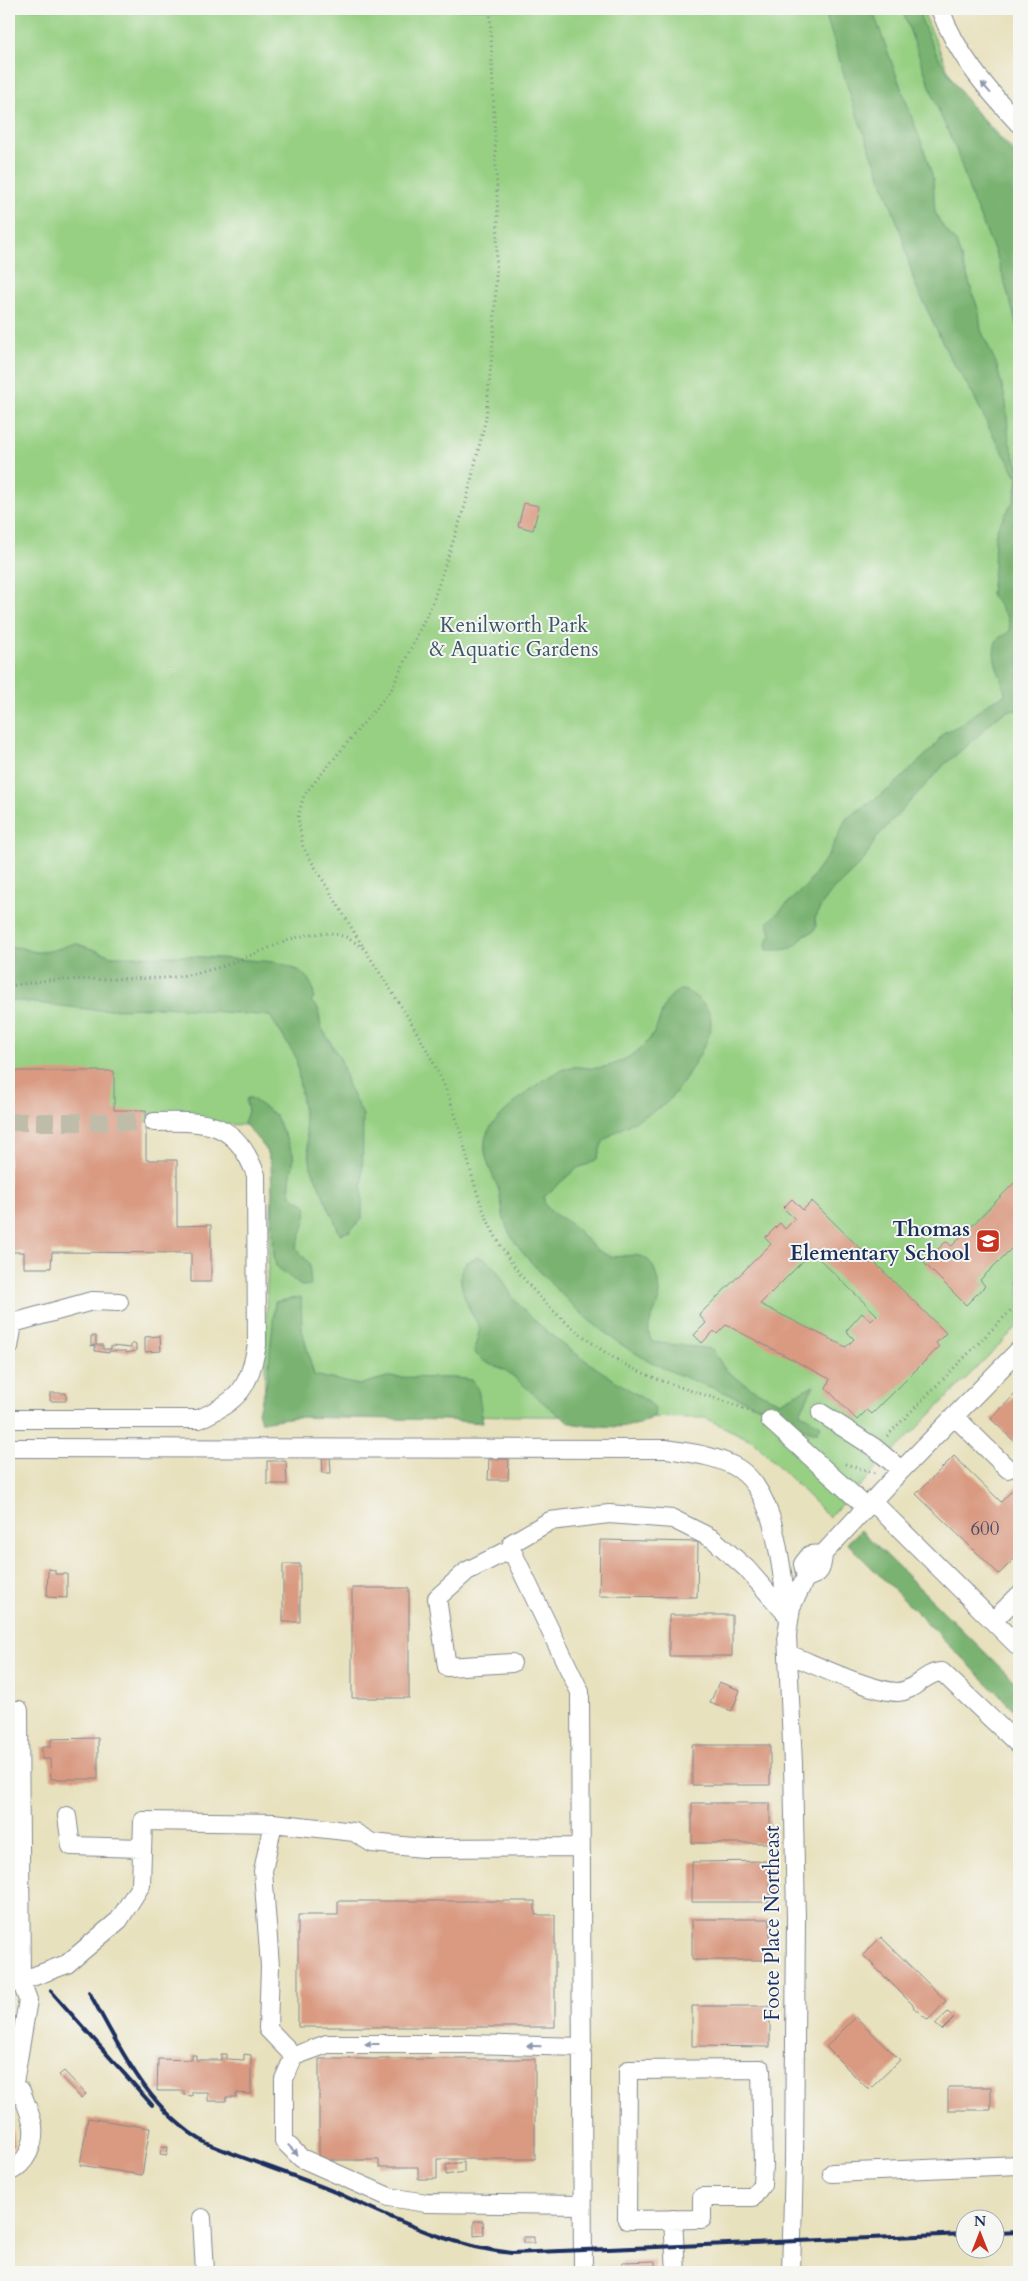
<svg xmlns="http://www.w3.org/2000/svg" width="1028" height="2281" font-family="Cardo,serif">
<rect width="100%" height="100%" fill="#f6f6f2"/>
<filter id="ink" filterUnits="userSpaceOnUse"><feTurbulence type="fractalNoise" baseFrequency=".02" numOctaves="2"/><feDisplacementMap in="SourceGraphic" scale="10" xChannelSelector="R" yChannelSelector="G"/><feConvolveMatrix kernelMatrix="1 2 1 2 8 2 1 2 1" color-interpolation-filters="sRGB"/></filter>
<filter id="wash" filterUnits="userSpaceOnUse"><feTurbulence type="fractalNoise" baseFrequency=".0096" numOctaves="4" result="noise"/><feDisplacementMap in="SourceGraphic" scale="20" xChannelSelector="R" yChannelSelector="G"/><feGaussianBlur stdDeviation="1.12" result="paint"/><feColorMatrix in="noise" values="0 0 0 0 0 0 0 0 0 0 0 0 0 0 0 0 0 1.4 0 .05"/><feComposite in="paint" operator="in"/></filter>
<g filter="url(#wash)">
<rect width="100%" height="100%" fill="#e8e1bd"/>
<path fill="#97d083" stroke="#598070" d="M 9,9 L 922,9 L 958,93 L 1019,157 L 1019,1325 L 829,1517 L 753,1441 L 705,1418 L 264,1413 L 267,1284 L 276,1126 L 9,1117 Z"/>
<path fill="#79b271" stroke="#4a7068" d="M 824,9 L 872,9 L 927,158 L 933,178 L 935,212 L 943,227 L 956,242 L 979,312 L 981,330 L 996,363 L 1006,402 L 1009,441 L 1019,469 L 1019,710 L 1007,711 L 995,718 L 977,737 L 945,764 L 877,837 L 863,861 L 832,891 L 821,906 L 815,918 L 816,927 L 813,932 L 804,935 C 793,953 787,949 767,950 L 766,944 L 771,934 L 768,922 L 806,886 L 829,854 L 846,819 L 892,787 L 934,747 L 943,733 L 960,725 L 990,702 L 1005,695 C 1004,678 989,660 996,642 C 998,636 1006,636 1010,630 L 1008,618 L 991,594 L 994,568 L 995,536 L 998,526 L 1014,501 L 1018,478 L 989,428 L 973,394 L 950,358 L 914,282 L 901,232 L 853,104 Z
M 902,9 L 918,9 C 934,64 979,120 1019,160 L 1019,332 L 997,257 L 972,198 L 956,149 L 940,114 Z
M 75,943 L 112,956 L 189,956 L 277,962 L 300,971 L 308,979 L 313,988 L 314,997 L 311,1002 L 318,1008 L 321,1027 L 341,1060 L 348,1086 L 363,1115 L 362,1219 L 350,1231 L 340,1234 L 311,1167 L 296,1057 L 270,1016 L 164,1007 L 95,1010 L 9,1000 L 9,948 C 19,945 26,950 36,952 C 49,953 63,947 75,943 Z
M 680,990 C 689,990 699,999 705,1006 C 711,1013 712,1022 710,1031 C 708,1044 677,1094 666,1103 C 653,1114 608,1132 602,1144 C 600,1149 599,1154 597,1159 L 589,1164 L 577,1168 L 544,1197 C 544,1201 544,1204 547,1207 C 553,1215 564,1219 572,1225 C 583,1235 593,1250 607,1255 C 620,1260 635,1250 648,1260 C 657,1267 661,1292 658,1303 C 653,1317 644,1328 652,1342 L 712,1349 L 725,1370 L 756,1391 L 780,1402 L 814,1385 L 800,1413 L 821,1425 L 818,1432 L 811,1432 C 786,1420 762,1407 736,1397 C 704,1384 672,1374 642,1357 C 606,1337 574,1309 547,1279 C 533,1264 518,1250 509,1232 C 501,1218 503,1203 498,1188 C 491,1170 477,1147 490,1128 C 502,1111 550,1070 571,1067 C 580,1066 589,1069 597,1068 C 610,1067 621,1062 632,1055 C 638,1051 647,1043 651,1037 C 663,1022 659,1000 680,990 Z
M 247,1098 L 251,1098 L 275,1115 L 293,1153 C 295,1166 288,1178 290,1192 C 292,1200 299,1199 304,1204 C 312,1211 299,1237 296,1248 L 309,1263 L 311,1285 L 301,1286 L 276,1266 L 274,1255 L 271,1164 L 265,1148 L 244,1123 L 248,1111 L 246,1102 Z
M 478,1257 C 499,1261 505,1291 519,1305 C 557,1345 604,1373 650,1403 L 655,1409 L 654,1416 C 636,1430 612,1427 591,1425 C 585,1425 577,1425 572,1423 C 568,1422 563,1417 559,1415 C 541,1402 526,1386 509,1373 C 495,1363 485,1367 474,1351 L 480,1328 C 472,1315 450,1276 467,1262 C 470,1260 475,1259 478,1257 Z
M 301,1297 L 302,1330 L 314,1375 L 359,1385 L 387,1377 L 458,1378 L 471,1380 L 478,1388 L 483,1423 L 446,1420 L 295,1417 L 261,1422 L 258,1411 L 267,1383 L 275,1302 Z
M 861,1530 L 1019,1686 L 1019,1715 L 847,1543 Z"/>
<g id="blocks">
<path fill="#d99a81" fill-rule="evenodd" d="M 524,503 L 539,506 L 533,530 L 518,526 Z
M 9,1071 L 114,1071 L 114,1110 L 146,1110 L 146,1160 L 177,1160 L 177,1226 L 211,1225 L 211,1282 L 191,1282 L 191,1253 L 52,1252 L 51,1268 L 24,1268 L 24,1252 L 9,1252 Z
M 1019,1178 L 1019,1241 L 980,1280 L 985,1286 L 966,1305 L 924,1263 L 944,1243 L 947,1242 L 952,1246 Z
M 792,1199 L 803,1210 L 812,1201 L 946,1333 L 936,1343 L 939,1347 L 872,1414 L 867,1410 L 857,1420 L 826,1388 L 830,1379 L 726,1325 L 717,1334 L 714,1331 L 702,1343 L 694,1335 L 706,1323 L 699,1315 L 771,1244 L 765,1238 L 780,1223 L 785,1229 L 795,1219 L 783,1208 ZM 812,1252 L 877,1315 L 871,1321 L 862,1313 L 846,1331 L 854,1339 L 846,1347 L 760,1304 Z
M 91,1336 L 96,1336 L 96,1345 L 103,1345 L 103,1349 L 111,1349 L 111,1346 L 131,1348 L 131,1344 L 136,1344 L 136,1351 L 126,1353 L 126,1351 L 109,1351 L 109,1353 L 95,1351 L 95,1345 L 91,1346 Z
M 160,1336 L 161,1351 L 145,1352 L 145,1337 Z
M 1019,1390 L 1019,1446 L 991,1419 Z
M 50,1393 L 66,1393 L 66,1401 L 50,1401 Z
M 322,1456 L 330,1456 L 331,1473 L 323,1473 Z
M 954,1456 L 1001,1502 L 1019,1483 L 1019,1554 L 999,1574 L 916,1494 Z
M 489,1459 L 509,1459 L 508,1480 L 488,1480 Z
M 267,1461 L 286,1461 L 287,1484 L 267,1484 Z
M 600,1540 L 698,1542 L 697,1597 L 599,1596 Z
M 283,1564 L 300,1564 L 300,1622 L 283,1622 Z
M 48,1569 L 55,1570 L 55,1574 L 67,1574 L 67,1598 L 47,1597 Z
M 352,1588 L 409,1588 L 409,1698 L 352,1698 Z
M 669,1615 L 732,1615 L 732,1656 L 669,1656 Z
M 719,1682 L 740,1690 L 732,1711 L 710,1703 Z
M 98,1738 L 98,1779 L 51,1779 L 50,1759 L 42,1759 L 42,1747 L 51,1747 L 51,1739 Z
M 692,1745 L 770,1745 L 770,1785 L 692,1785 Z
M 692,1803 L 770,1803 L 770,1843 L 692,1843 Z
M 770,1861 L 770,1902 L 692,1902 L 692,1862 Z
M 338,1901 L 535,1901 L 535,1915 L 555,1915 L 555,2027 L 298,2027 L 298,1915 L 338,1915 Z
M 692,1919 L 770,1919 L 770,1960 L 692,1960 Z
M 881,1937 L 946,2001 L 928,2020 L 913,2007 L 914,2006 L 863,1955 Z
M 692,2006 L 770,2006 L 770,2047 L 692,2046 Z
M 948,2012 L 954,2018 L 942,2030 L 935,2024 Z
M 856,2017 L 900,2060 L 869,2090 L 826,2047 Z
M 221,2054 L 226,2054 L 226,2059 L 244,2060 L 244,2054 L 251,2055 L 251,2094 L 236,2093 L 236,2097 L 226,2097 L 226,2101 L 208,2101 L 208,2092 L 192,2092 L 192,2096 L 184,2095 L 184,2091 L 157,2091 L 158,2059 L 192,2060 L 192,2055 L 196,2055 L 196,2060 L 221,2060 Z
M 319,2059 L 535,2059 L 535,2159 L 437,2159 L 437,2179 L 418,2179 L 418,2167 L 379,2167 L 379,2160 L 319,2160 Z
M 64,2071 L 86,2094 L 81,2098 L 59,2075 Z
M 948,2087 L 991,2087 L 991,2110 L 948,2110 Z
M 88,2118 L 150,2128 L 142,2175 L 80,2165 Z
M 12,2120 L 15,2147 L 9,2147 L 9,2121 Z
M 162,2146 L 168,2147 L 167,2155 L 160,2154 Z
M 464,2162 L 464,2172 L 446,2175 L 446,2165 Z
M 474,2221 L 483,2221 L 484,2235 L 474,2236 Z
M 523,2237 L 534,2237 L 534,2243 L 523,2243 Z
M 655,2261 L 655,2271 L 622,2272 L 622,2262 Z"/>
</g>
</g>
<g filter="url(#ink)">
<use href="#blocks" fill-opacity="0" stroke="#82888e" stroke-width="1"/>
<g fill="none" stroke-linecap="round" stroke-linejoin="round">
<path stroke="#bfbdaa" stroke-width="18" stroke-dasharray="18 9" stroke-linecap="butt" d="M 9,1122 L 154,1122"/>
<defs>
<path id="minor" d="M 940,9 C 957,55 986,88 1019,124
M 9,1347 L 13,1323 L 92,1301 L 119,1302
M 821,1413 L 875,1448 L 901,1470
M 954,1416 L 1008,1469
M 9,1419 L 199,1419 C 241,1399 248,1389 257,1345 L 256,1175 C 235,1120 207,1121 154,1122
M 770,1420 L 866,1507
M 9,1448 L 667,1449 C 689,1453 713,1455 734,1466 C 778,1489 780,1569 788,1613
M 872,1501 L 1019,1647
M 511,1549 L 467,1571 L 437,1598 L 447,1667 L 512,1663
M 806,1577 C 821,1575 822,1568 823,1554
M 993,1621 L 1019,1595
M 788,1654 C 814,1664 872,1692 898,1692 C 915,1691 925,1672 942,1672 L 1019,1745
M 9,1710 L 19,1710 L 21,1981 L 67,1964 L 119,1920 L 141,1885 L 143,1821 L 273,1823 L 354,1832 L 372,1843 L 423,1848 L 580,1847
M 67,1816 L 71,1846 L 142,1848
M 273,1823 L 263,1871 L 270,1966 L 268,2029 L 294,2056
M 9,1981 L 21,1981 L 28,2000 L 13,2089
M 761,2069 L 763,2165 L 762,2184 L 753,2197 L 702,2197 L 702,2219 L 627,2220 L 628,2070 Z
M 9,2087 L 21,2091 C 25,2102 31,2115 33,2126 C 35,2145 26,2164 9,2172
M 832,2173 L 1019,2165
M 581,2205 L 426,2203 L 389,2197 L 301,2158 L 284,2141 L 284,2079 L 294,2056 L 327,2044 L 468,2044 L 583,2047
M 202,2218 L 205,2272
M 673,2219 L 676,2272
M 583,2272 L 580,1692 L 511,1549 L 512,1543 L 550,1521 L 609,1514 L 673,1519 L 713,1539 L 746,1568 L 788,1616
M 791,2272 L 794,2162 L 796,1919 L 793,1764 L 787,1635 L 791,1607 L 806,1577 L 803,1564 L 810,1555 L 823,1554 L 888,1484 L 1019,1350"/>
</defs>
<use href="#minor" stroke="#82888e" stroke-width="20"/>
<path stroke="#82888e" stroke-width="3" stroke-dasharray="1 4" stroke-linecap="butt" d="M 362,945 L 303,847 L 298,817 L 304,795 L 391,690 L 432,604 L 465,506 L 486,418 L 494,333 L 498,220 L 490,9
M 9,986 L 49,980 L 167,978 L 194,974 L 224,966 L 294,938 L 312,934 L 331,933 L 346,937 L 364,948 C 394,996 427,1042 448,1095 C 464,1134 469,1176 485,1214 C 510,1275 560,1323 614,1358 C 658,1385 708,1393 755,1413
M 887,1436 L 1019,1302
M 845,1464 L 875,1473"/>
<use href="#minor" stroke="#fff" stroke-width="18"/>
<path stroke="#1b2f5e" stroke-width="4" d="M 51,1991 L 152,2105
M 89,1992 C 120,2048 148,2110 206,2143 C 251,2162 298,2176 342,2195 C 397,2220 451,2247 512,2253 L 966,2234
M 996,2233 L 1019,2232"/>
</g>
<defs><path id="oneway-solid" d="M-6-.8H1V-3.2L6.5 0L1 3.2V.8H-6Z" transform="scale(1.25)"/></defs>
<g fill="#8d97ae">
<use href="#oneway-solid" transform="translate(986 88) rotate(-131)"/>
<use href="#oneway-solid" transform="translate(372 2044) rotate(180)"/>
<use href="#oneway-solid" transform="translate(534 2046) rotate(-178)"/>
<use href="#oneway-solid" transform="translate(293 2150) rotate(46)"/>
</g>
</g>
<defs>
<symbol id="school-square" viewBox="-11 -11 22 22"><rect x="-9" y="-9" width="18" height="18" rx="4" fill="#c8321e" stroke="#f6f6f2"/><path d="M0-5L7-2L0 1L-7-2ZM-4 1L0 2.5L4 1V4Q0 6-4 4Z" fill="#fff"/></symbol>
</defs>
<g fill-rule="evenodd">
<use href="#school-square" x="974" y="1227" width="28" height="28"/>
</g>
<g text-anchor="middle" stroke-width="4" stroke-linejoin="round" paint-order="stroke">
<g font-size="19" fill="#4a4a67">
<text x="985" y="1535">600</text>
</g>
<g font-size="21" fill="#3a5767" stroke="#f6f6f2">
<text x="514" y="632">Kenilworth Park<tspan x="514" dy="24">&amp; Aquatic Gardens</tspan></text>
</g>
<g font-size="21" font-weight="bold" fill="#1b2f5e" stroke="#f6f6f2" text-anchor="end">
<text x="970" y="1236">Thomas<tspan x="970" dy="24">Elementary School</tspan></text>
</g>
<g font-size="21" fill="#1b2f5e" stroke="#f6f6f2">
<text transform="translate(772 1923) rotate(-90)" y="7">Foote Place Northeast</text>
</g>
</g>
<rect width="1028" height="2281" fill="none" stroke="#f6f6f2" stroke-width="30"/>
<g transform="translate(980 2234)"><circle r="24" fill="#f6f6f2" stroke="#9ea6b7"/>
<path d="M0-4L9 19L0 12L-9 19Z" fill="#c8321e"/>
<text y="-8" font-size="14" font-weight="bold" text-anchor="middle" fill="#1b2f5e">N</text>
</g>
</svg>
